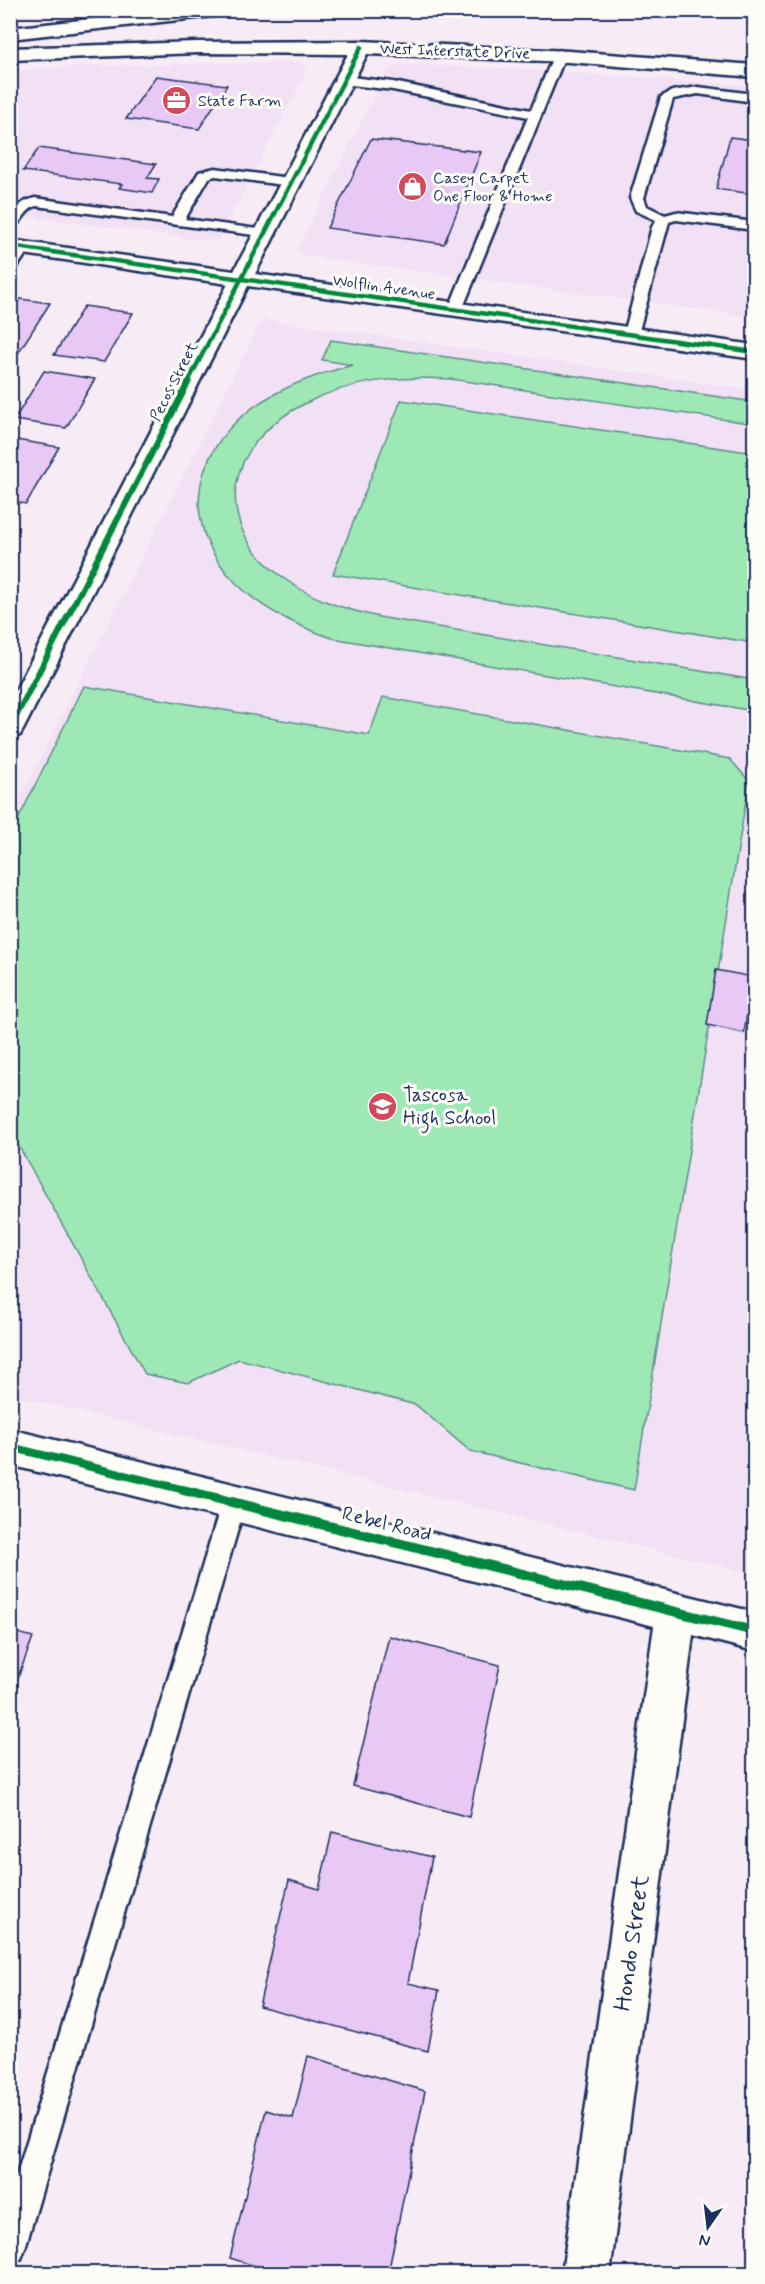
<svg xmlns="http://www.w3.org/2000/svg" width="765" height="2284" font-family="Mynerve,sans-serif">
<rect width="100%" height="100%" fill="#f7ecf6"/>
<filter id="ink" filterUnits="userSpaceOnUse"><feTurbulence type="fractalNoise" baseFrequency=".0167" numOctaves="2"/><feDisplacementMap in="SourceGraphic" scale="12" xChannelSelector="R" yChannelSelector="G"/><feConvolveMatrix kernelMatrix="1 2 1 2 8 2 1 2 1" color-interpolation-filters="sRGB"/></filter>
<g filter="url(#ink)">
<path fill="#f2e1f5" d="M 297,62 L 308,69 L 218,240 L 199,240 L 11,214 L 11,71 L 85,66 Z
M 401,64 L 533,70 L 754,86 L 754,317 L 304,256 L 297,250 L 387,70 Z
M 262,319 L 754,390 L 754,1574 L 11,1395 L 10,818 Z"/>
<path fill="#9ee8b6" stroke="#5c8c8a" stroke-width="1.5" d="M 331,340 L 754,402 L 754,424 L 451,379 C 400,376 350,380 304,404 C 227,443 208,522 282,577 C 311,599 344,609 379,617 L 754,680 L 754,711 L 332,638 C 297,626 263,610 237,584 C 175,523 193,444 264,400 C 292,383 321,373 353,365 L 322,360 Z
M 401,400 L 754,453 L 754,643 L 333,574 Z
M 84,686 L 369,735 L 383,697 L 730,759 L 749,781 L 634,1490 L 470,1451 L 416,1405 L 239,1359 L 188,1383 L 145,1374 L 11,1132 L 10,836 Z"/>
<path fill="#e8c8f4" stroke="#1b2f5e" stroke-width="1.5" d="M 156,76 L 227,85 L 199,129 L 126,119 Z
M 730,137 L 754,140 L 754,194 L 716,189 Z
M 371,139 L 481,152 L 444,244 L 327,228 Z
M 39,148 L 156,164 L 147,178 L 159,179 L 152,193 L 119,188 L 122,184 L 23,171 Z
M 20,299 L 50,303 L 15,358 L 10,357 L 10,314 Z
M 84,306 L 133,313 L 104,362 L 54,355 Z
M 44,371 L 95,379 L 66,428 L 14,420 Z
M 10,439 L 59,447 L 26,504 L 10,501 Z
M 716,970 L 753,977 L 744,1033 L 707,1025 Z
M 10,1631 L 33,1637 L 10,1699 Z
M 389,1636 L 500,1665 L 469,1817 L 353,1786 Z
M 332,1832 L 432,1857 L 408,1983 L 439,1990 L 428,2051 L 259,2006 L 289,1880 L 319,1889 Z
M 308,2056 L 425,2091 L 388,2274 L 280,2274 L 230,2258 L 266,2110 L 293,2118 Z"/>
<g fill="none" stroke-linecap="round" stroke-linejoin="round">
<defs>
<path id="lane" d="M 560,50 L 566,54 L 462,310 L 455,314 L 450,313 L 448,310 L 528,117 L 393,90 L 343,84 L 337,80 L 343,76 L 393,82 L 531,110 L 554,54 Z
M 698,87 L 754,94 L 754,102 L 698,94 L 673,99 L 644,198 L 647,206 L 665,215 L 676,212 L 754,222 L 754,230 L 676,220 L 669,222 L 638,334 L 631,338 L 626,337 L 624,334 L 652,227 L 656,220 L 636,211 L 630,198 L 661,97 L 672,91 Z
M 215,168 L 296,179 L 298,182 L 296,185 L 291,186 L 215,176 L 209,178 L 185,219 L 264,230 L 269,231 L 271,234 L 269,237 L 36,206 C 24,210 22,225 10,229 C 10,211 17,203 35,198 L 172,217 L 199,172 Z
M 23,244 L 30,248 L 15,270 L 10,271 L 10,256 L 18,245 Z
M 234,1490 L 242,1494 L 246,1502 L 25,2248 L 21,2259 L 10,2263 L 10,2197 L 222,1502 L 226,1494 Z"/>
<path id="street" d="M 10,1429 L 754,1612 L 754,1651 L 693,1635 L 610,2274 L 562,2274 L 654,1626 L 10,1465 Z"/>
<path id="secondary" d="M 361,41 L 569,51 L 754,65 L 754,77 L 569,62 L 367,54 L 255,274 L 754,345 L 754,359 L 248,286 L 24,728 L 20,735 L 10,738 L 10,701 L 228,284 L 10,252 L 10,240 L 234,271 L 348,54 L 197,53 L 10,60 L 10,48 L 197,42 Z"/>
<path id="highway" d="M 170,10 L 232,10 L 223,15 L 10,39 L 10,28 Z"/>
</defs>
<use href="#lane" stroke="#1b2f5e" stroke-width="5"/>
<use href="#street" stroke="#1b2f5e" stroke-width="5"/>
<use href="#secondary" stroke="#1b2f5e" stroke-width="5"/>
<use href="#highway" stroke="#1b2f5e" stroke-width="5"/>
<use href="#lane" fill="#fdfcf7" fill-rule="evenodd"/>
<use href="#street" fill="#fdfcf7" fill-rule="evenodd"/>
<use href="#secondary" fill="#fdfcf7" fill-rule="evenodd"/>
<use href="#highway" fill="#fdfcf7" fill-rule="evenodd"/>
<defs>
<path id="cycleway-far3" d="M 10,246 L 754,352
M 188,382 L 361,47"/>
<path id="cycleway-far2" d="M 10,728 L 189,381"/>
<path id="cycleway-far1" d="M 10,1447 L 189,1491"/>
<path id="cycleway" d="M 183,1490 L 754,1631"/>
</defs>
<use href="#cycleway-far3" stroke="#fdfcf7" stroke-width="7"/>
<use href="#cycleway-far2" stroke="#fdfcf7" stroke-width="9"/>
<use href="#cycleway-far1" stroke="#fdfcf7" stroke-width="11"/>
<use href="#cycleway" stroke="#fdfcf7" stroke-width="14"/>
<use href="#cycleway-far3" stroke="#00873e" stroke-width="4.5"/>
<use href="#cycleway-far2" stroke="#00873e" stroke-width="6"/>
<use href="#cycleway-far1" stroke="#00873e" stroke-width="8"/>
<use href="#cycleway" stroke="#00873e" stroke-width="10"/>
</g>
</g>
<defs>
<symbol id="office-disc" viewBox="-11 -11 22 22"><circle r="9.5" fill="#d1495b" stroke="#fdfcf7"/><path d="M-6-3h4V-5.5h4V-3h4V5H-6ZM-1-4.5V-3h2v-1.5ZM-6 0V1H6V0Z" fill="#fff"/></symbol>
<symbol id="shop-disc" viewBox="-11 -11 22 22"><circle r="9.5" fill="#d1495b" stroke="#fdfcf7"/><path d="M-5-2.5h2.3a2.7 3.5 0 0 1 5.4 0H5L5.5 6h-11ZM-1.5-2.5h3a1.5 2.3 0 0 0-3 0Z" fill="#fff"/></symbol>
<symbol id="school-disc" viewBox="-11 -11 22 22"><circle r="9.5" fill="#d1495b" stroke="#fdfcf7"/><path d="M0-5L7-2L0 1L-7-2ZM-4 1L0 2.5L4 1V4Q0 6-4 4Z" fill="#fff"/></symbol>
</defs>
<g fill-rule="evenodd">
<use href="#office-disc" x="160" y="84" width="33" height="33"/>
<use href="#shop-disc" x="396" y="170" width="33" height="33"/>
<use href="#school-disc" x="366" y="1090" width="33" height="33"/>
</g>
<g text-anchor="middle" stroke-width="6" stroke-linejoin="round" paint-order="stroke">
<g font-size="16" fill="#1b2f5e" stroke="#fdfcf7">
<text transform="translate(455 50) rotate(2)" y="6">West Interstate Drive</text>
<text transform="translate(384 286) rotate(8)" y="6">Wolflin Avenue</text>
<text transform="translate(173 381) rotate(-63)" y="6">Pecos Street</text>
</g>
<g font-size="16" fill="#1b2f5e" stroke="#fdfcf7" text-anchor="start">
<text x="198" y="106">State Farm</text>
<text x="433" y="183">Casey Carpet<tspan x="433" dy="18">One Floor &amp; Home</tspan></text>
</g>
<g font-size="20" fill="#1b2f5e" stroke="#fdfcf7" text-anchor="start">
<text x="403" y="1101">Tascosa<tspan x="403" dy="23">High School</tspan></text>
</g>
<g font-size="20" fill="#1b2f5e" stroke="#fdfcf7">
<text transform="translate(387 1523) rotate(14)" y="7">Rebel Road</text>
</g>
<g font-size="24" fill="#1b2f5e" stroke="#fdfcf7">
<text transform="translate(631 1943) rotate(-82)" y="8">Hondo Street</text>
</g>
</g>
<rect width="765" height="2284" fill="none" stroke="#fdfcf7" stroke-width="36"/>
<rect x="18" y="18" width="729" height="2248" fill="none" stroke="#1b2f5e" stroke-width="2" filter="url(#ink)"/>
<g transform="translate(708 2227) rotate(194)" stroke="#fdfcf7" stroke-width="4.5" paint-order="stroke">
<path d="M0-4.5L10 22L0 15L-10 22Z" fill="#1b2f5e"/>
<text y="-9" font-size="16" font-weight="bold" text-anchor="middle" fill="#1b2f5e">N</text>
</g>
</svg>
